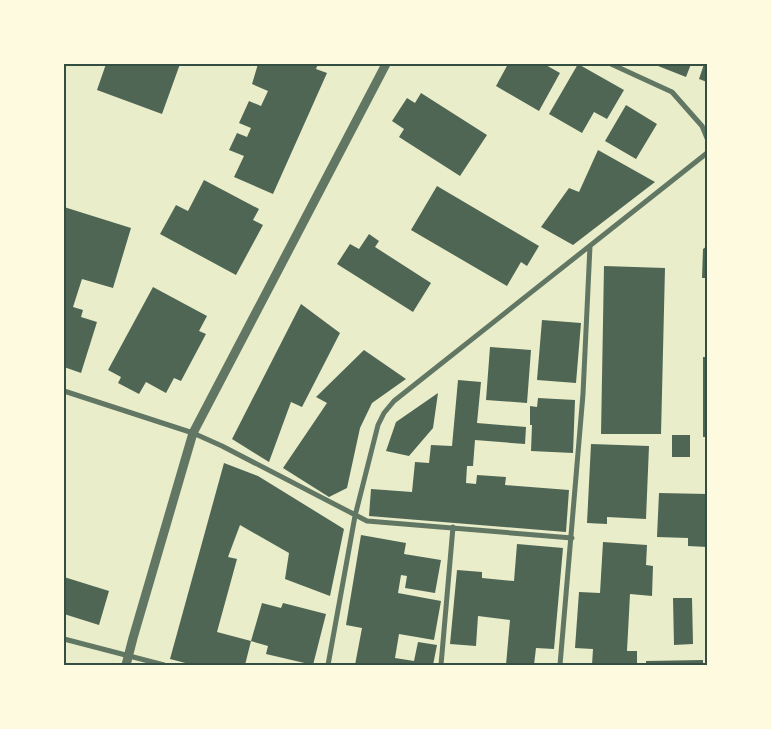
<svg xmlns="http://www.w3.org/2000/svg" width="771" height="729" font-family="'Nunito Sans',sans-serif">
<rect width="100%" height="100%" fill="#e9edc9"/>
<path fill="#4f6655" d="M 106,64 L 180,64 L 162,114 L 97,90 Z
M 258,64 L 318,64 L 316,69 L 327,73 L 273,194 L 234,177 L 244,156 L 229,150 L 237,133 L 247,137 L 251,128 L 239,123 L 249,101 L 261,106 L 268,91 L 252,84 Z
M 508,64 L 544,64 L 560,73 L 539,111 L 496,86 Z
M 578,64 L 624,90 L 607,119 L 594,112 L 582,133 L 549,114 Z
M 653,64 L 691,64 L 686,77 Z
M 704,64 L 707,64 L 707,82 L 699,79 Z
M 421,93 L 487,135 L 460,176 L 399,137 L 404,129 L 392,121 L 407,98 L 415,103 Z
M 626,105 L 657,124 L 636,159 L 605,141 Z
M 598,150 L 655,182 L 573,245 L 541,227 L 569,188 L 579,192 Z
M 204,180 L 259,209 L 253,220 L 263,225 L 236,275 L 160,234 L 176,205 L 188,211 Z
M 437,186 L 539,246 L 527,266 L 521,262 L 507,286 L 411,230 Z
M 64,207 L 131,228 L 113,288 L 82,279 L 73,307 L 83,310 L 81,317 L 97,322 L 81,373 L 64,367 Z
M 369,234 L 379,241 L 375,247 L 431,283 L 413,312 L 337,264 L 350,244 L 359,249 Z
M 707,246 L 707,278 L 702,278 L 703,249 Z
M 604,266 L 665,268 L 661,434 L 601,434 Z
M 153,287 L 207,316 L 199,331 L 206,334 L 181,381 L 174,378 L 166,393 L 146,382 L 139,394 L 118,383 L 121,377 L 108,370 Z
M 301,304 L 340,333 L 302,407 L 291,402 L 269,462 L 232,439 Z
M 542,320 L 581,323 L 576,383 L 537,380 Z
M 490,347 L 531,350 L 527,403 L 486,400 Z
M 364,350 L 406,379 L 372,403 L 360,428 L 347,488 L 329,497 L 283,468 L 327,403 L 316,397 Z
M 703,357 L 707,357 L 707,437 L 703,437 Z
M 458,380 L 481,382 L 477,423 L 526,427 L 525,444 L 475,440 L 473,466 L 467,466 L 466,483 L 476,484 L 477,475 L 506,477 L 505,485 L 569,490 L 566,532 L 369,516 L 371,489 L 412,492 L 415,462 L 429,463 L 431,445 L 452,446 Z
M 438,393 L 433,428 L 409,456 L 386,451 L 396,422 Z
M 538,398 L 575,400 L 573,453 L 531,451 L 532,425 L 530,425 L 530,406 L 537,407 Z
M 672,435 L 690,435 L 690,457 L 672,457 Z
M 591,444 L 649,446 L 646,519 L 607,517 L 607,524 L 587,523 Z
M 224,463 L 258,476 L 344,529 L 330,596 L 285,579 L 289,553 L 240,525 L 228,557 L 237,559 L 217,632 L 251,641 L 262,603 L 281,608 L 283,603 L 326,614 L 313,665 L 266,654 L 268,646 L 251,641 L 245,665 L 193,665 L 170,659 Z
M 659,493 L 707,494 L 707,547 L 688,546 L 688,538 L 657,537 Z
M 361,535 L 406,543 L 404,554 L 441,560 L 435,593 L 405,588 L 407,576 L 401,575 L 398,593 L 441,601 L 434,640 L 399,634 L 395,658 L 414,661 L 418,642 L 437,645 L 433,665 L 355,665 L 362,628 L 346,625 Z
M 603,542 L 647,545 L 646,565 L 653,566 L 652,596 L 630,594 L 627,651 L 637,651 L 637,665 L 592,665 L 593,649 L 575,648 L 579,592 L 600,593 Z
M 517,544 L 563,548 L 554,649 L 536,648 L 534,665 L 506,665 L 510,620 L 478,616 L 476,646 L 450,644 L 457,570 L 482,572 L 482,578 L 514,581 Z
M 64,577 L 109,591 L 99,625 L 64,614 Z
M 673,598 L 692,598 L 693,644 L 674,645 Z
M 703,660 L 703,665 L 646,665 L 646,661 Z"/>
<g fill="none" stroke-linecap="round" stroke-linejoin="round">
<path stroke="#617663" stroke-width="5" d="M 611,64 L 672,92 L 702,126 L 707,138
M 64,391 L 193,433 L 222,446 L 367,521 L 572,538
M 64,639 L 164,665
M 328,665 L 355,516 L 378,425 L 384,413 L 394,401 L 707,153
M 441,665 L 453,527
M 560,665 L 583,394 L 590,246"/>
<path stroke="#617663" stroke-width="9" d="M 126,665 L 133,638 L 193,433 L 386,64"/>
</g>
<rect width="771" height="729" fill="none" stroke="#fefae0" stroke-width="130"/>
<rect x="65" y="65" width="641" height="599" fill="none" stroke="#344e41" stroke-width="2"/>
</svg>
